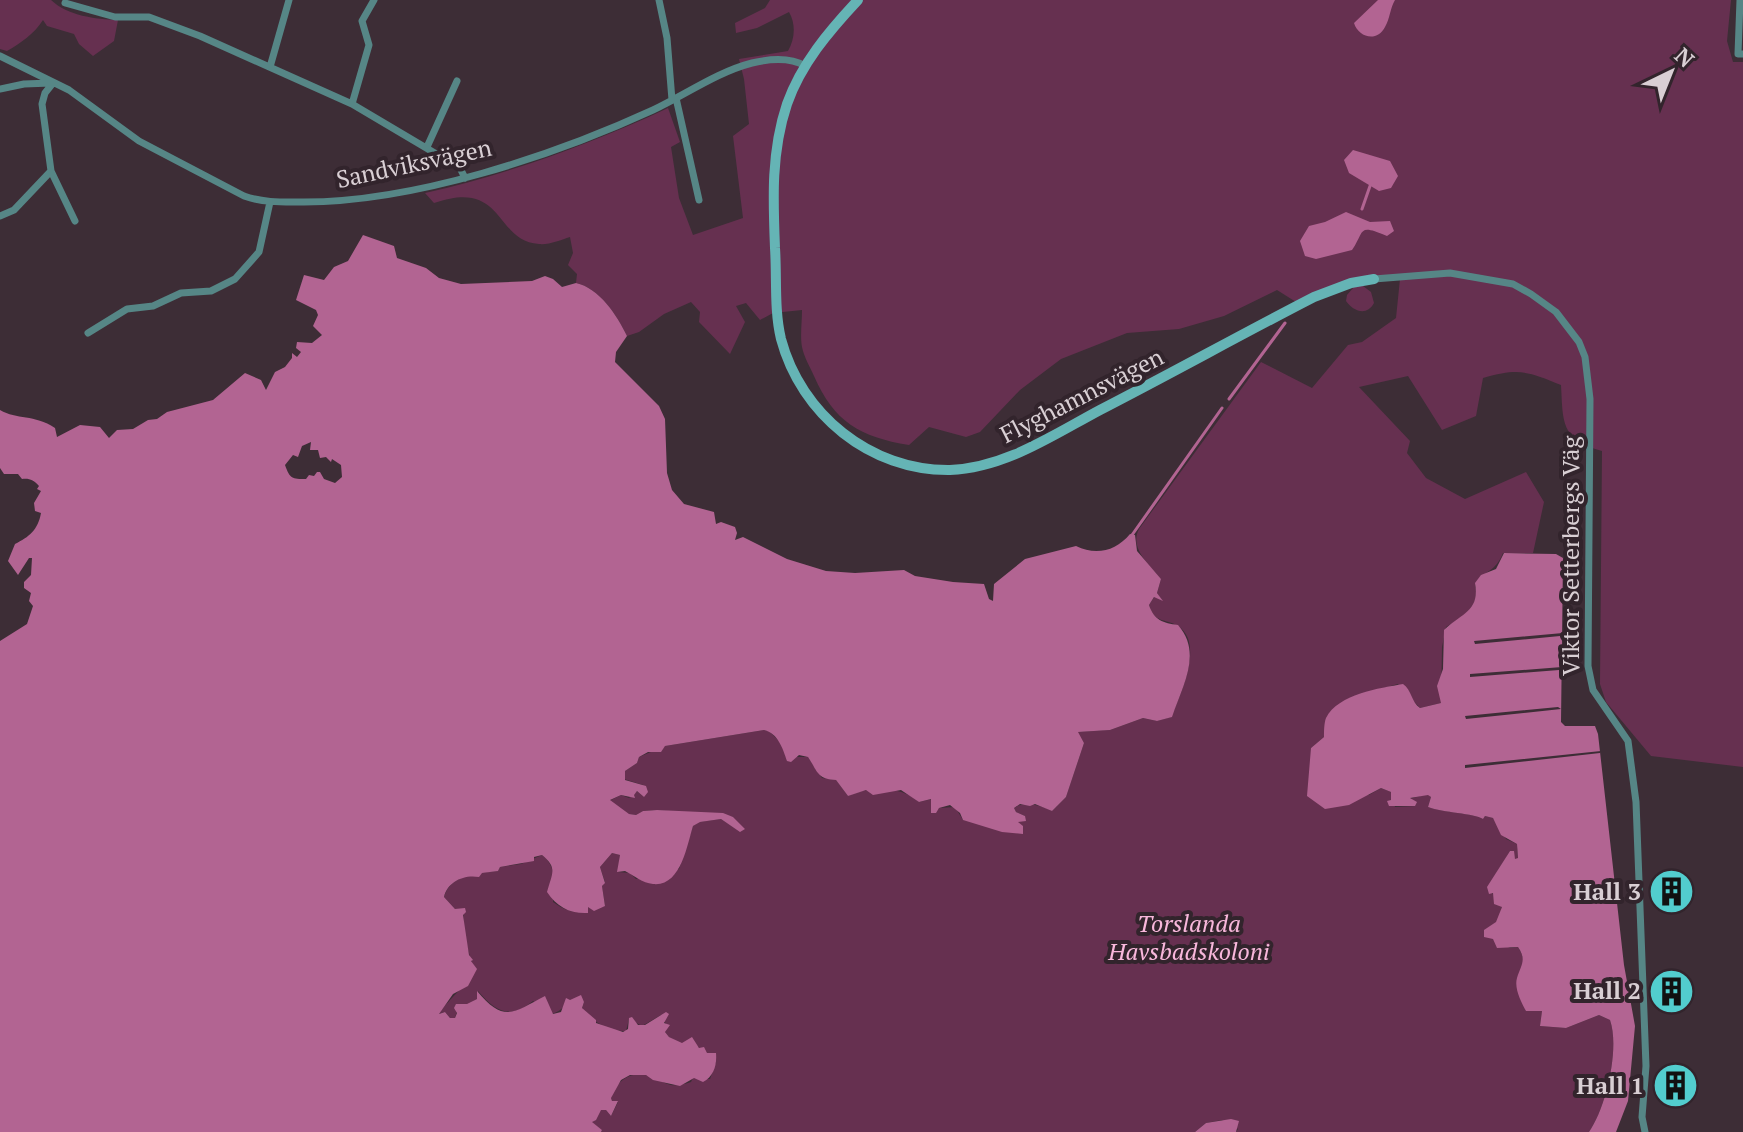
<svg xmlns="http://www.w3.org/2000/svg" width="1743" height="1132" font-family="'PT Serif',serif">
<rect width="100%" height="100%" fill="#3d2d36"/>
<path fill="#663050" d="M 0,0 L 51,0 C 68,16 95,19 118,20 L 114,41 L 93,56 L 79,44 L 74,34 L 47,26 L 43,20 C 34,34 21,43 7,51 L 0,49 Z
M 770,0 L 1731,0 L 1727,41 L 1733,62 L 1743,62 L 1743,767 L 1651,756 L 1606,702 L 1600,684 L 1602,451 C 1560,440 1563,421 1561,385 C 1527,371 1519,368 1483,378 L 1476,416 L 1442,430 L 1408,376 L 1359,387 L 1410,441 L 1407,453 L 1426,478 L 1465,499 L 1526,472 L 1544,502 L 1533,553 L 1503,553 C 1495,573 1485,569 1475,585 C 1480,607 1463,617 1446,627 L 1442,647 L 1441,703 L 1420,708 L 1398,684 L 1355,696 L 1324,737 L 1311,748 L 1311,763 L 1369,795 L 1381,788 L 1391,792 L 1395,807 L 1415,806 L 1409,799 L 1428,794 L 1431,797 L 1428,807 C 1444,813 1474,813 1483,819 L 1485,816 L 1493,818 L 1506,839 L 1517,844 L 1518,859 L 1515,859 L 1510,851 L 1488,887 L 1502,907 L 1493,939 L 1510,948 L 1518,947 C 1525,958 1525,966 1518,977 L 1526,1011 L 1542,1011 L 1540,1026 L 1566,1028 L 1599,1015 L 1610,1020 C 1620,1048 1606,1108 1589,1132 L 1236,1132 L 1238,1129 L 1222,1120 L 1206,1123 L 1195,1132 L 601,1132 L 602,1130 L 591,1122 L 600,1110 L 606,1110 L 611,1116 L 618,1102 L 612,1101 L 611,1098 C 615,1082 630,1071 646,1075 C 654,1076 662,1083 671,1085 C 677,1086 685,1084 691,1082 L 693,1078 L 710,1079 L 716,1062 L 690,1040 L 682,1044 L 669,1037 L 665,1032 L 667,1026 L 661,1015 L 642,1026 L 629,1019 L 626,1031 C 609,1032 591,1021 582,1008 L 584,1002 L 579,998 C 566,1001 563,1011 552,1014 L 533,1001 C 510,1020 496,1012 478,991 L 477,999 L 457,1011 L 455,1018 L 450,1018 L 445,1012 L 438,1014 C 452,996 464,989 474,968 C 469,957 461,925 464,909 L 455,909 L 444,897 C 451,874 477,873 498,871 L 500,867 L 521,864 L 542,855 C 557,866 554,884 553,902 C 564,910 575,914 588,912 L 588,907 L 605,906 L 602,886 L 605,882 L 600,867 L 612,853 L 620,855 L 618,872 L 630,873 L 636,879 L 679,869 L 693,826 L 699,822 L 721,819 L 738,830 L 733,817 L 657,810 L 643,811 L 636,815 L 628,814 L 609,801 L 621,795 L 629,798 L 637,791 L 644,797 L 643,785 L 624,779 L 625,771 L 637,763 L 639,757 L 665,746 L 764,730 L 769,731 L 795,757 L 808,757 L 822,778 L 836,780 L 848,796 C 868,786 902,786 919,802 L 932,799 L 931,813 L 939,808 L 955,807 L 963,820 L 1016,822 L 1025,816 L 1016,812 L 1014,808 C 1024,801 1041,805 1052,811 L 1066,797 L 1084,743 L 1077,732 L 1110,730 L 1143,718 L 1157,721 L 1171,717 C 1180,696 1205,643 1178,626 C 1165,618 1155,624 1149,605 L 1155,596 L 1162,600 L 1157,593 L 1161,579 C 1149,564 1129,548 1139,529 L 1261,362 L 1312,388 L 1348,345 L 1362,342 L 1396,318 L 1400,279 L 1365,283 L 1363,286 L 1371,292 L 1374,303 C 1367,316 1354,312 1346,301 L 1347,295 L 1353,288 L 1336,291 L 1304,307 L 1277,290 L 1224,316 L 1179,329 L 1127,333 L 1061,359 L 1020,390 L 980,432 L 966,437 L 929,427 L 909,445 C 860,437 834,422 814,376 C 810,367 804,357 802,347 C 800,336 802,322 802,310 L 773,313 L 760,320 L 746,303 L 736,306 L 745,322 L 730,354 L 699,322 L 700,312 L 691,302 L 664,314 L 639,332 L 627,336 C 617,315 599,288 576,283 L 577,274 L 568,265 L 573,253 L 570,237 C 561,240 549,245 539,244 C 494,241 505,178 434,203 L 425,193 C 509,174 591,144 668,108 L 680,142 L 671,147 L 679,198 L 693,235 L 743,218 L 733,136 L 749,124 L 744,79 L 739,59 L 788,51 C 795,39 796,24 789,12 L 757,28 L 736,33 L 735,23 L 765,8 Z"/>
<path fill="#b26492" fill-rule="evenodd" d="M 1378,0 L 1395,0 C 1390,8 1390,19 1385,27 C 1377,43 1358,37 1354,23 Z
M 1353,150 L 1390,161 L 1398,176 L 1391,188 L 1379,191 L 1349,173 L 1344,160 Z
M 1346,212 L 1370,222 L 1390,221 L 1394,231 L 1387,236 C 1357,223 1365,231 1352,250 L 1316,259 L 1305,256 L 1300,241 L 1309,226 L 1325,222 Z
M 363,235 L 394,246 L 397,258 L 426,268 L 439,278 L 461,284 L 532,281 L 545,276 L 553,279 L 562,287 L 576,283 C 599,288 617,315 627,336 L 616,352 L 615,362 L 659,406 L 665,419 L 667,473 L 672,490 L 684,504 L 714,512 L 716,524 L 721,522 L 735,527 L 737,533 L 735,540 L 743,537 L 787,559 L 826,571 L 855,573 L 904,570 L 915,576 L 953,582 L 984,584 L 989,599 L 993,601 L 994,584 L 1025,559 L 1076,546 C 1096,556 1116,551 1130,534 L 1135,535 L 1137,551 L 1161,579 L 1157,593 L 1163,601 L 1154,597 L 1149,605 C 1154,620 1163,623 1178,625 C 1203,653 1182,687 1172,717 L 1157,721 L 1143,718 L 1110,730 L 1078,732 L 1084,743 L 1066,797 L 1052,811 L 1035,804 L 1030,806 L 1020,804 L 1014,808 L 1016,812 L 1025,816 L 1026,821 L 1018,822 L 1023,826 L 1023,834 L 1002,832 L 963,820 L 960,813 L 950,805 L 939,808 L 936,813 L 931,813 L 931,799 L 919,802 L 901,790 L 873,795 L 866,790 L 848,796 L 836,780 C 817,779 818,772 808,757 L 799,755 L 791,762 L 787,761 C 783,749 778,733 764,730 L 665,746 L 661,752 L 648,752 L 639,757 L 637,763 L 625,771 L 625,780 L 646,786 L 648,792 L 644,797 L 637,791 L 634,795 L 635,798 L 621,795 L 610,800 L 629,814 L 636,815 L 643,811 L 657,810 L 723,813 L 733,817 L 745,829 L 740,832 L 721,819 L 700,822 L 693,826 C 687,845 681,887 653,884 C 642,883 635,876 625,871 L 617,872 L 620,855 L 612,853 L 600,867 L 605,883 L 602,886 L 605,906 L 594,911 L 588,907 L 588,913 C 570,914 557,907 547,892 C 552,873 558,868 542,855 L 534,857 L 534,861 L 500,867 L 498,871 L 482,873 L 479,877 C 464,874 447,882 444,897 L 455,909 L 465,908 L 466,912 L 463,915 L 469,955 L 473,960 L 471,961 L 477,969 L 468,986 L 453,994 L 439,1014 L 445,1012 L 450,1018 L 455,1018 L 457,1013 L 454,1008 L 456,1004 L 467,1004 L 477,999 L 477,991 C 505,1025 515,1011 545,996 L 553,1014 L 561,1012 L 566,998 L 570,1000 L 581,995 L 584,1002 L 582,1008 L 596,1020 L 596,1023 L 623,1032 L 628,1029 L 629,1018 L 632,1017 L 638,1025 L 645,1025 L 666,1012 L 669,1014 L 664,1023 L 670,1025 L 665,1032 L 669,1037 L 682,1043 L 692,1037 L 699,1048 L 704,1047 L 707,1053 L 716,1053 C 717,1065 714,1076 703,1082 L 694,1078 L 680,1086 L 653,1080 L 646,1075 L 630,1075 L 621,1080 L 611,1098 L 612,1101 L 618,1101 L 611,1116 L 606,1110 L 601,1110 L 596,1120 L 592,1122 L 602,1130 L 601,1132 L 0,1132 L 0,641 L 27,624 L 33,606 L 29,601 L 31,593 L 24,588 L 24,582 L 31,575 L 32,558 L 29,558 L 18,575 L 8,561 L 15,544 C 29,537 38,530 41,513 L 35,511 L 34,503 L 41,491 L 37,489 L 39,486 C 34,480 29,478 22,479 L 18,474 L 4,474 L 0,468 L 0,410 C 17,420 34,414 55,428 L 57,437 L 80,425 L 100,427 L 109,438 L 117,430 L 133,429 L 148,420 L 157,419 L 167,412 L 213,400 L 245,373 L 261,380 L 266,390 L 275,372 L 285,367 L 292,358 L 292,353 L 297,357 L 301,352 L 296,348 L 297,342 L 312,343 L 322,335 L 313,326 L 318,315 L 316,310 L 296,300 L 304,275 L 324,280 L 334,267 L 348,261 ZM 311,442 L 310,450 L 318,450 L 320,458 L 326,457 L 331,462 L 332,459 L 341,465 L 342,477 L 335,483 L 324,479 L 320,472 L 317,472 L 314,476 L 309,475 L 306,479 C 292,479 290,479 285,465 L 293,455 L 298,457 L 302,446 Z
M 1504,553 L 1556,554 L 1563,558 L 1561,722 L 1565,726 L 1595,726 L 1598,734 L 1624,965 L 1635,1026 L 1628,1101 L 1616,1132 L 1589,1132 C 1606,1108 1620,1048 1610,1020 L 1599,1015 L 1566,1028 L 1540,1026 L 1542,1011 L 1526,1011 C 1521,1002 1514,988 1517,978 C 1521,965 1527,960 1518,947 L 1497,948 L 1493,939 L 1484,937 L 1484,930 L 1496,922 L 1502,907 L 1494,904 L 1493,893 L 1489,894 L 1487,887 L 1510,851 L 1514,851 L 1515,859 L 1518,858 L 1517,844 L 1501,835 L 1493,818 L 1485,816 L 1483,819 C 1474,813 1443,813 1428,807 L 1431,797 L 1428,795 L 1410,798 L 1417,802 L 1415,806 L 1389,806 L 1387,801 L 1391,800 L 1391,792 L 1381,788 L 1349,805 L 1325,809 L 1307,796 L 1311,748 L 1324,737 C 1324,732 1324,723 1326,718 C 1338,694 1380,688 1403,684 C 1412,690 1411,702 1420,708 L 1441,703 L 1437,686 L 1443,669 L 1444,630 C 1461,613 1480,612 1475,583 L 1481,575 L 1496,569 Z
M 1231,1119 L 1239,1121 L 1236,1132 L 1195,1132 L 1206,1123 Z"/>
<path fill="#3d2d36" d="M 1563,633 L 1560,636 L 1475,644 L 1474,641 Z
M 1562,667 L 1559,670 L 1470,677 L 1470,674 Z
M 1558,707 L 1561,709 L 1466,719 L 1465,716 Z
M 1601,751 L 1600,753 L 1465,768 L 1465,765 Z"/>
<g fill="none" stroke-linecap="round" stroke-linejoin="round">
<path stroke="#b26492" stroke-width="3" d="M 1362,209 L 1370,186
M 1229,399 L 1285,323
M 1132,535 L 1222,408"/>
<path stroke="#568686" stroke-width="7" d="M 659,0 L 667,38 L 672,100
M 1740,0 L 1738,54 L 1743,54
M 65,3 L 115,17 L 149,17 L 200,36 L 352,104 L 460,168 L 465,178
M 0,56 L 69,90 L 139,141 L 244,196 C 264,203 283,202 304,202 C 414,202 553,156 653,110 C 685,95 717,72 752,63 C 769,59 790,57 805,66
M 270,67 L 289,0
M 53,83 L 45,93 L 42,104 L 51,171 L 75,221
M 0,89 L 24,84 L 51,83
M 676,98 L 699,200
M 352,104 L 369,45 L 362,21 L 374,0
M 427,147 L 457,81
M 0,216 L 14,210 L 51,171
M 1374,279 L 1450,273 L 1513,284 L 1531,294 L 1556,312 L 1579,342 L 1585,357 L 1590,399 L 1588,666 L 1593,690 L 1628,741 L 1636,802 L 1646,1066 L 1642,1117 L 1645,1132
M 88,333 L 127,309 L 153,306 L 181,293 L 211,291 L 235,279 L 259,252 L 270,202"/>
<path stroke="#65b4b5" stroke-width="10" d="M 858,0 C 829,31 801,64 787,104 C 771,152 773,199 775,248 C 777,278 774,310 781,339 C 801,414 870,471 950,470 C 1005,468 1053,435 1100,410 C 1172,373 1242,334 1314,297 L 1351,283 L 1374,279"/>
</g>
<defs>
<symbol id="building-disc" viewBox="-11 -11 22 22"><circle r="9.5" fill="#52cdce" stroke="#32242c"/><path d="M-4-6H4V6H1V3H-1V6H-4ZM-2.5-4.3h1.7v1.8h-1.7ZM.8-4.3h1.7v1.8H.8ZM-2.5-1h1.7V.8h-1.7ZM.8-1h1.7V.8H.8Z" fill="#111"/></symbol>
</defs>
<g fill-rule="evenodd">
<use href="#building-disc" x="1646" y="866" width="51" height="51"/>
<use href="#building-disc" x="1646" y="966" width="51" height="51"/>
<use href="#building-disc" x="1650" y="1060" width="51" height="51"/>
</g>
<g text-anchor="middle" stroke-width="8" stroke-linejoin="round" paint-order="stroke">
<g font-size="24" fill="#d9cfd4" stroke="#32242c">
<text transform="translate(414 164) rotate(-12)" y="8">Sandviksvägen</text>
<text transform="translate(1082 396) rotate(-27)" y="8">Flyghamnsvägen</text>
<text transform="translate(1571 556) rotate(-90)" y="8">Viktor Setterbergs Väg</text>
</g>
<g font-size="24" font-weight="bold" fill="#d9cfd4" stroke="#32242c" text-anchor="end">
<text x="1641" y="900">Hall 3</text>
<text x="1641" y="999">Hall 2</text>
<text x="1644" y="1094">Hall 1</text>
</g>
<g font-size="24" font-style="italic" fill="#f8b7db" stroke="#32242c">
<text x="1189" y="932">Torslanda<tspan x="1189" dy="28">Havsbadskoloni</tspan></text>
</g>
</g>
<g transform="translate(1671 72) rotate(43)" stroke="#32242c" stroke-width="6" paint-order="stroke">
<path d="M0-6L14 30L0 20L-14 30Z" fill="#d9cfd4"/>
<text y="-12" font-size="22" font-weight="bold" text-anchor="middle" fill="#d9cfd4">N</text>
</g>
</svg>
